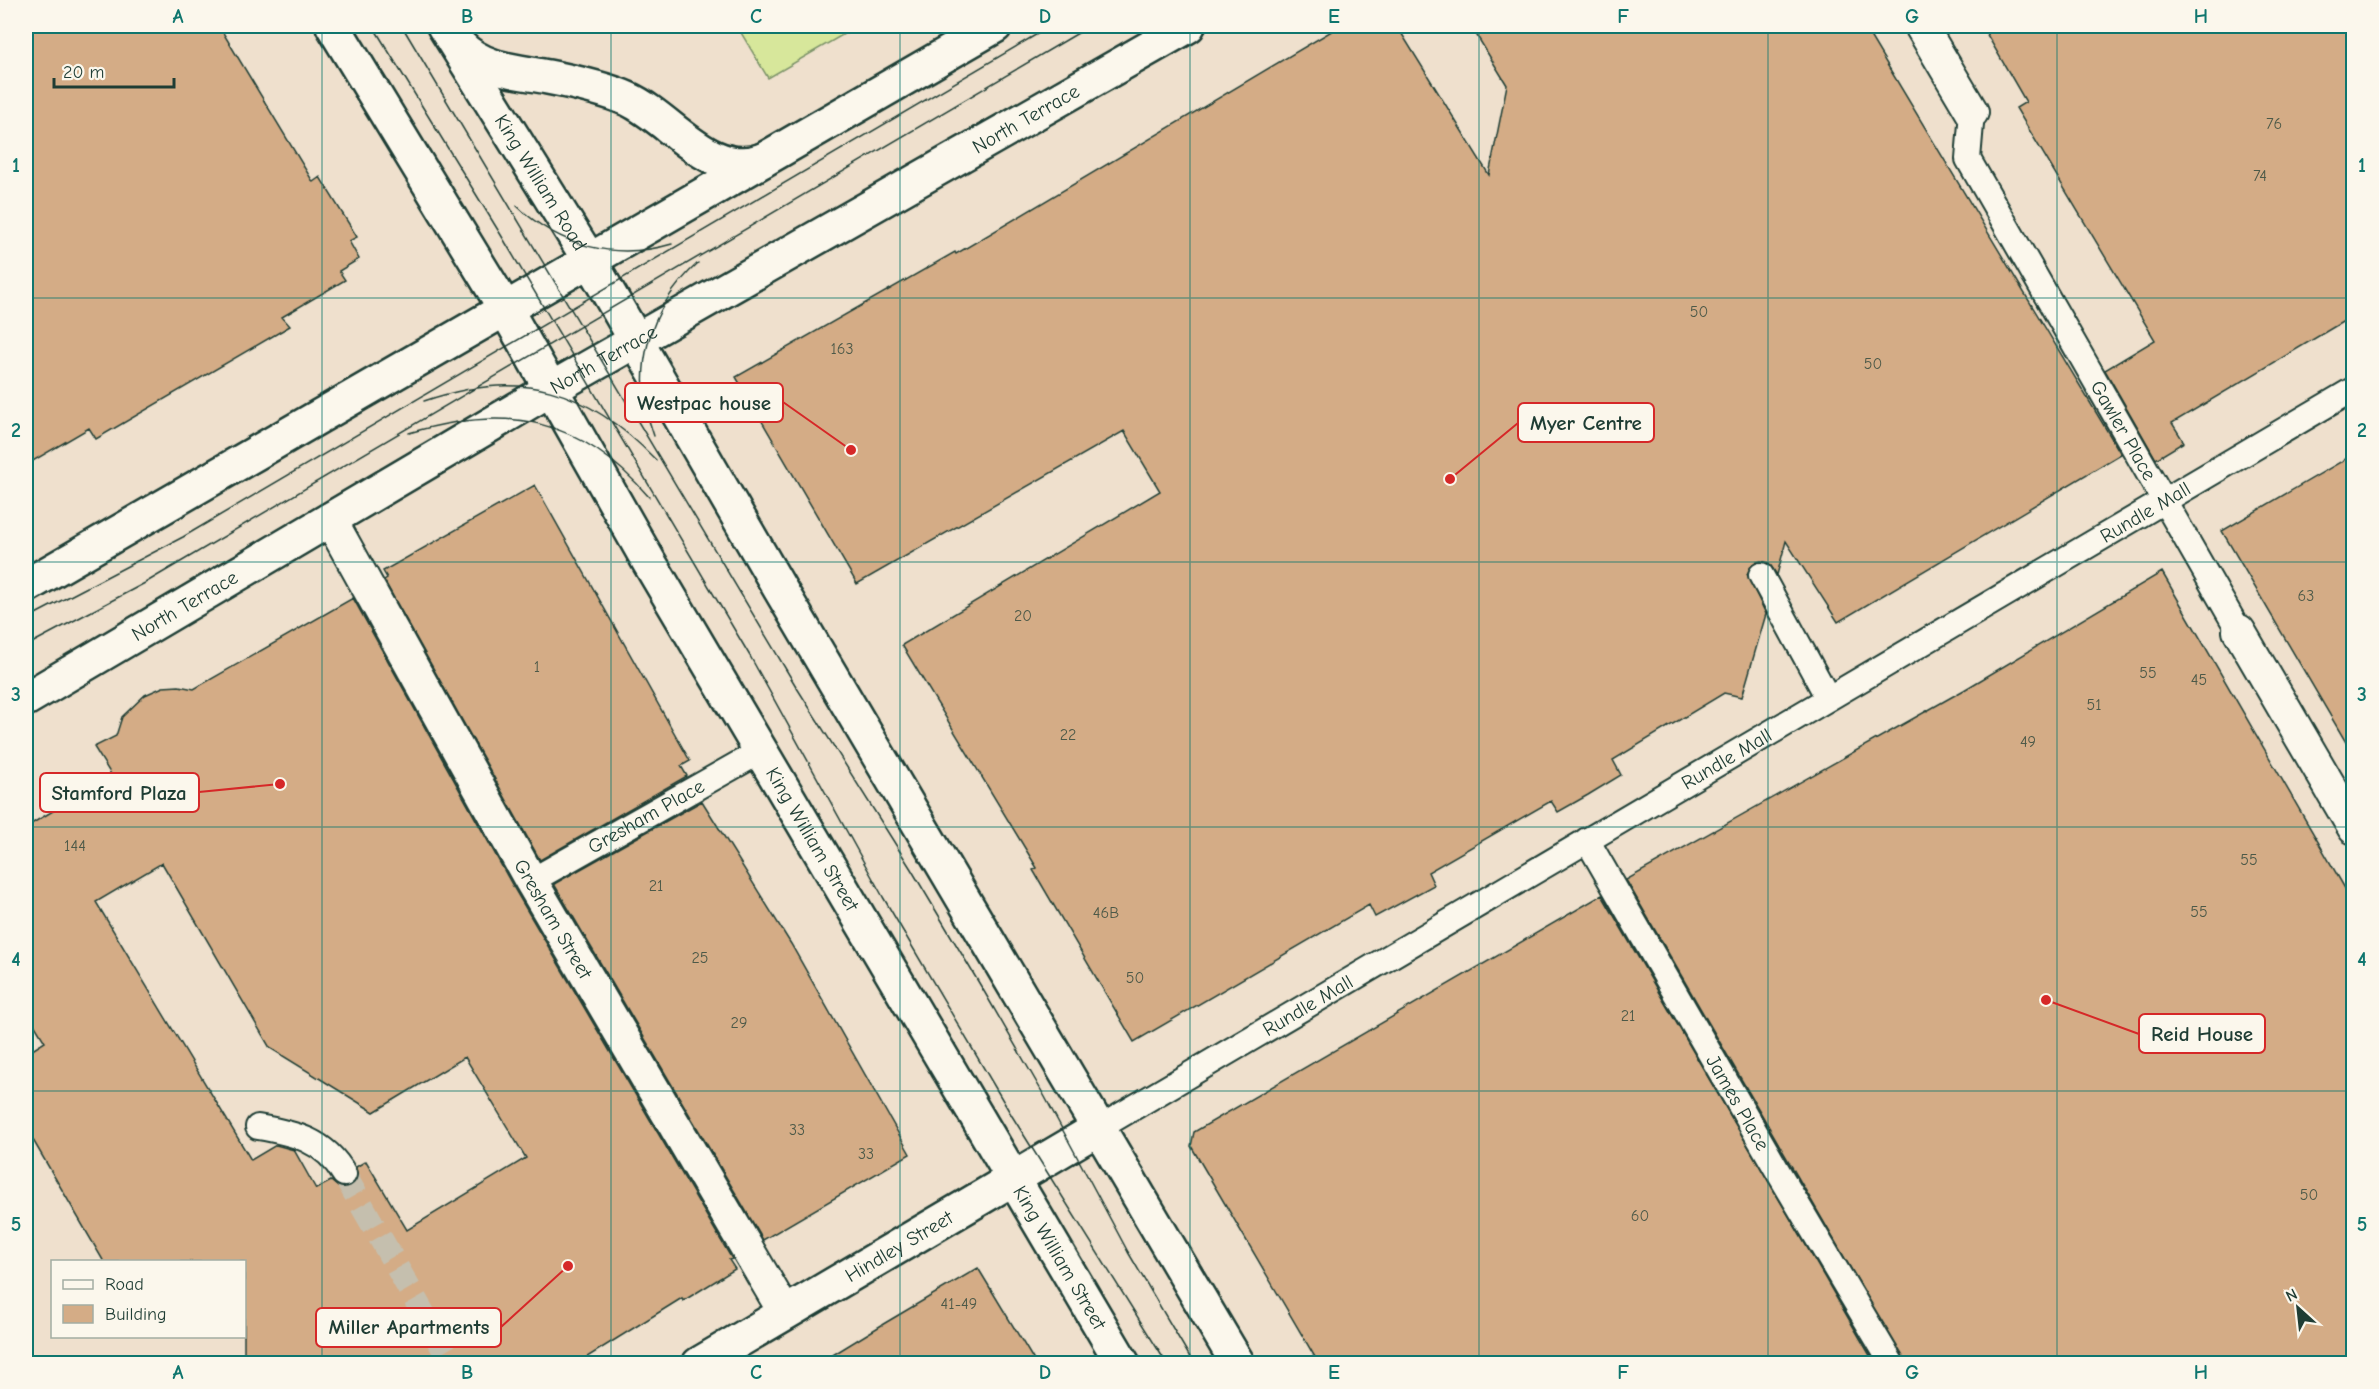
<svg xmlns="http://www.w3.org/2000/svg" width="2379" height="1389" font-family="'Comic Neue',sans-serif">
<rect width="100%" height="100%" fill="#efe0cd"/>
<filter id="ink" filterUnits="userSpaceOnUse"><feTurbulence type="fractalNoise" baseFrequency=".0167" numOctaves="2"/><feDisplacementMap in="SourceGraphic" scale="12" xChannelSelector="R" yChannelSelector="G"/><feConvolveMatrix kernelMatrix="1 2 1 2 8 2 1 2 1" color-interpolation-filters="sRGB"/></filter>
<g filter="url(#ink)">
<path fill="#d7e79b" stroke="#7b9268" stroke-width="1.5" d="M 737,26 L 858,26 L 768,78 Z"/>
<path fill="#d4ac86" stroke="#1f3d34" stroke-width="1.5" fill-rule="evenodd" d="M 26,26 L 219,26 L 313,182 L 320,177 L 357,237 L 349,241 L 359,259 L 339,271 L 345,280 L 282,317 L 290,326 L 96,439 L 89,428 L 26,465 Z
M 1340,26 L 1397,26 L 1489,175 L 1507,85 L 1471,26 L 1864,26 L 2121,454 L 1838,622 L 1786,541 L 1777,575 L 1769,563 L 1761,561 L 1754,563 L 1747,574 L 1766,614 L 1742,697 L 1724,693 L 1613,760 L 1621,775 L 1588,795 L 1558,812 L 1551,801 L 1428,872 L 1434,885 L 1375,917 L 1369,905 L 1134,1042 L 1033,870 L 1037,868 L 902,645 L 1160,491 L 1124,431 L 857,584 L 736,377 L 955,252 L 956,254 Z
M 1982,26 L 2354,26 L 2354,315 L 2172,423 L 2184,442 L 2156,459 L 2105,370 L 2155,340 L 2016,108 L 2026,102 Z
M 2354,454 L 2354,756 L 2222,531 Z
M 535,485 L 690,761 L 681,766 L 687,776 L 540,860 L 384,580 L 387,578 L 383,571 Z
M 2162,572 L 2354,904 L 2354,1364 L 1906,1364 L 1626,880 L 1964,690 Z
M 353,598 L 515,890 L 732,1259 L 729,1260 L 735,1269 L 683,1301 L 682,1298 L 576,1364 L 244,1364 L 244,1262 L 104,1262 L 26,1128 L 26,1054 L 45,1042 L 26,1011 L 26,827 L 112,776 L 94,747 L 116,736 L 122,717 L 145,695 L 163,687 L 179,686 L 194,689 ZM 162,863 L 270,1048 L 374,1112 L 465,1057 L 526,1158 L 407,1230 L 366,1161 L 356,1167 L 357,1180 L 351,1186 L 338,1187 L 331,1181 L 316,1189 L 294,1150 L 276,1145 L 251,1160 L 96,902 Z
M 702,801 L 791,944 L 910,1154 L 763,1240 L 554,884 Z
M 1602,895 L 1875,1364 L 1319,1364 L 1191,1146 L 1194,1132 Z
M 978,1268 L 1036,1364 L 818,1364 L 885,1323 Z"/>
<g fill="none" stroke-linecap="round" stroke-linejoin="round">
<path stroke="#c5bfae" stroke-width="24" stroke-dasharray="24 12" stroke-linecap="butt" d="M 344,1174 L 452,1364"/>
<defs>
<g id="pedestrian">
<path id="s1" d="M 1972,112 L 1968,159 L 2239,631"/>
<path d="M 1761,575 L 1828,698"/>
<path id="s2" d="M 1587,840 L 1780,1175 L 1892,1364"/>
<path id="s3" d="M 531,881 L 761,751"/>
<path d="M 258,1127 C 294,1133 325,1140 344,1174"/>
<path id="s4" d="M 1099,1128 L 2354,389"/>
</g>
<g id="minor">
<path d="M 1921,26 L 1972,112"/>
<path id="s5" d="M 330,519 L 531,881 L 785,1313"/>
<path d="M 2239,631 L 2354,828"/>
</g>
<g id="tertiary">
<path id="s6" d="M 699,1364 L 1099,1128"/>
</g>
<g id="secondary">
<path id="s7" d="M 333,26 L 506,310 L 649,562 L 1123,1364"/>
<path id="s8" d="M 444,26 L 590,261 L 780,589 L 1238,1364"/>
<path d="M 459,45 C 482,70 517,71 548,77 C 574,82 603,88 628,99 C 672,119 710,180 763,160"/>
<path d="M 26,586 L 995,26"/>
<path id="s9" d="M 26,699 L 551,389 L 1188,26"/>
</g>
</defs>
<use href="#pedestrian" stroke="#1f3d34" stroke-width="28"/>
<use href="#minor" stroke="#1f3d34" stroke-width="36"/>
<use href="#tertiary" stroke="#1f3d34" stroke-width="38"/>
<use href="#secondary" stroke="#1f3d34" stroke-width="38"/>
<use href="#pedestrian" stroke="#fbf7ec" stroke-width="24"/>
<use href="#minor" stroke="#fbf7ec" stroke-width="32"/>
<use href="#tertiary" stroke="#fbf7ec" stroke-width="33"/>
<use href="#secondary" stroke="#fbf7ec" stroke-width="33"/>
<path stroke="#1f3d34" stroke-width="1.5" d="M 373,26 L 501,235 L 750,656 L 883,897 L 1012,1116 L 1167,1364
M 402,26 L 797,688 L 911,869 L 985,993 L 1045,1097 L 1128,1252 L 1194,1364
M 517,206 C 559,246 615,261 672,244
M 424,401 C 521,368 586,388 656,460
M 409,433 C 507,404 580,417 649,497
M 654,436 C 630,371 648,309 698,263
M 26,619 L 183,537 L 1051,26
M 26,646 L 145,583 L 1090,26"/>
</g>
</g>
<path fill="none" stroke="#0f766e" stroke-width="1.5" stroke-opacity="0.55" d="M 322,26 L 322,1364M 611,26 L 611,1364M 900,26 L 900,1364M 1190,26 L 1190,1364M 1479,26 L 1479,1364M 1768,26 L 1768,1364M 2057,26 L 2057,1364M 26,298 L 2354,298M 26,562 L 2354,562M 26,827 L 2354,827M 26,1091 L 2354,1091"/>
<g text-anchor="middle" stroke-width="4.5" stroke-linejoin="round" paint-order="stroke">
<g font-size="16" fill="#4c5948">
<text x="2274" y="129">76</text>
<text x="2260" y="181">74</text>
<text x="1699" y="317">50</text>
<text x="842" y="354">163</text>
<text x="1873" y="369">50</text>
<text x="2306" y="601">63</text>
<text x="1023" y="621">20</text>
<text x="537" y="672">1</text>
<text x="2148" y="678">55</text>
<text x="2199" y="685">45</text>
<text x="2094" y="710">51</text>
<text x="1068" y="740">22</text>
<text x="2028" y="747">49</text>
<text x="75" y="851">144</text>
<text x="2249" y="865">55</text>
<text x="656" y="891">21</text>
<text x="2199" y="917">55</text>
<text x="1106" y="918">46B</text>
<text x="700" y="963">25</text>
<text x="1135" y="983">50</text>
<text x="1628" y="1021">21</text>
<text x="739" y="1028">29</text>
<text x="797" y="1135">33</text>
<text x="866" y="1159">33</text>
<text x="2309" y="1200">50</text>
<text x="1640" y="1221">60</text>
<text x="959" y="1309">41-49</text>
</g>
<g font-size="20" fill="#1f3d34" stroke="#fbf7ec">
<text dy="7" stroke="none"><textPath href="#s9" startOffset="1156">North Terrace</textPath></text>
<text dy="7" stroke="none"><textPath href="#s8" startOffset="184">King William Road</textPath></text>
<text dy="7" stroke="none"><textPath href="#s9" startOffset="670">North Terrace</textPath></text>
<text dy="7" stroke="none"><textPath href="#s1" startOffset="360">Gawler Place</textPath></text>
<text dy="7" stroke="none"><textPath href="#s4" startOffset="1214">Rundle Mall</textPath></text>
<text dy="7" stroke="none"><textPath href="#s9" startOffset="184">North Terrace</textPath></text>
<text dy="7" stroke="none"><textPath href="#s4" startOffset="728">Rundle Mall</textPath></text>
<text dy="7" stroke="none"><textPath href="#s3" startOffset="132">Gresham Place</textPath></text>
<text dy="7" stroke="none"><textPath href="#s7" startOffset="944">King William Street</textPath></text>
<text dy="7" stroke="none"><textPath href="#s5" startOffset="458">Gresham Street</textPath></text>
<text dy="7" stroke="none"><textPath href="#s4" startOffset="242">Rundle Mall</textPath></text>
<text dy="7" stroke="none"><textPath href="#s2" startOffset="303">James Place</textPath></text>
<text dy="7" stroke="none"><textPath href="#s6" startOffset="232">Hindley Street</textPath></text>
<text dy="7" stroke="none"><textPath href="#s7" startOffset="1430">King William Street</textPath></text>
</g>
</g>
<path fill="none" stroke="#d62828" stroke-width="2" d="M851 450L783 402M1450 479L1518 423M280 784L199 792M2046 1000L2139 1034M568 1266L501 1327"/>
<g fill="#d62828" stroke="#fbf7ec" stroke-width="2">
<circle cx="851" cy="450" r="6"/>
<circle cx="1450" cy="479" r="6"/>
<circle cx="280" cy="784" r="6"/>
<circle cx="2046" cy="1000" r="6"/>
<circle cx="568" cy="1266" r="6"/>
</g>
<g fill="#fbf7ec" stroke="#d62828" stroke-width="2">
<rect x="625" y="383" width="158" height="39" rx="6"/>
<rect x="1518" y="403" width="136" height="39" rx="6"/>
<rect x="40" y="773" width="159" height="39" rx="6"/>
<rect x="2139" y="1014" width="126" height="39" rx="6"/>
<rect x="316" y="1308" width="185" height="39" rx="6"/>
</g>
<g font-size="21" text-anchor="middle" font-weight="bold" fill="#1f3d34">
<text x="704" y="410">Westpac house</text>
<text x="1586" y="430">Myer Centre</text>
<text x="119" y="800">Stamford Plaza</text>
<text x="2202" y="1041">Reid House</text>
<text x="409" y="1334">Miller Apartments</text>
</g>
<rect width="2379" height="1389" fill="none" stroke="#fbf7ec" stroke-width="66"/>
<rect x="51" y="1260" width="195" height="78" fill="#fbf7ec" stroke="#a3ada2" stroke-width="1.5"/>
<rect x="63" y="1280" width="30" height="9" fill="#fbf7ec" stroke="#a3ada2" stroke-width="1.5"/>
<text x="105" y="1290" font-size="18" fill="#1f3d34">Road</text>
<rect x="63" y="1305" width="30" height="18" fill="#d4ac86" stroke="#a3ada2" stroke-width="1.5"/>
<text x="105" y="1320" font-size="18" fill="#1f3d34">Building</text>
<g transform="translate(2298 1308) rotate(333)" stroke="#fbf7ec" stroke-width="4.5" paint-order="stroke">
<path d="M0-4.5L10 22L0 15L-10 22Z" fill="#1f3d34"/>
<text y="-9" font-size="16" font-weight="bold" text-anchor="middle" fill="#1f3d34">N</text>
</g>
<path d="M54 78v9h120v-9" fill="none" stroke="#1f3d34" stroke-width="3"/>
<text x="63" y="78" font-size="18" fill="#1f3d34" stroke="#fbf7ec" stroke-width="4.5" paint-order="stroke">20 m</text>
<rect x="33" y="33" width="2313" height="1323" fill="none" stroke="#0f766e" stroke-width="2"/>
<g font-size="20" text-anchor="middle" font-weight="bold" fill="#0f766e">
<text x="178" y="23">A</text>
<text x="467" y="23">B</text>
<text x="756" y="23">C</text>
<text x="1045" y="23">D</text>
<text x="1334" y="23">E</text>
<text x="1623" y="23">F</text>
<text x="1912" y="23">G</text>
<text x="2201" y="23">H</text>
<text x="16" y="172">1</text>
<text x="2362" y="172">1</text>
<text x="16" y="437">2</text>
<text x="2362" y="437">2</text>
<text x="16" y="701">3</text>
<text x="2362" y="701">3</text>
<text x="16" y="966">4</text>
<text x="2362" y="966">4</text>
<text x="16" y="1231">5</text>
<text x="2362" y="1231">5</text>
<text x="178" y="1379">A</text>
<text x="467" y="1379">B</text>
<text x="756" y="1379">C</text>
<text x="1045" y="1379">D</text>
<text x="1334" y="1379">E</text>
<text x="1623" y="1379">F</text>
<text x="1912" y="1379">G</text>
<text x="2201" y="1379">H</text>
</g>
</svg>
